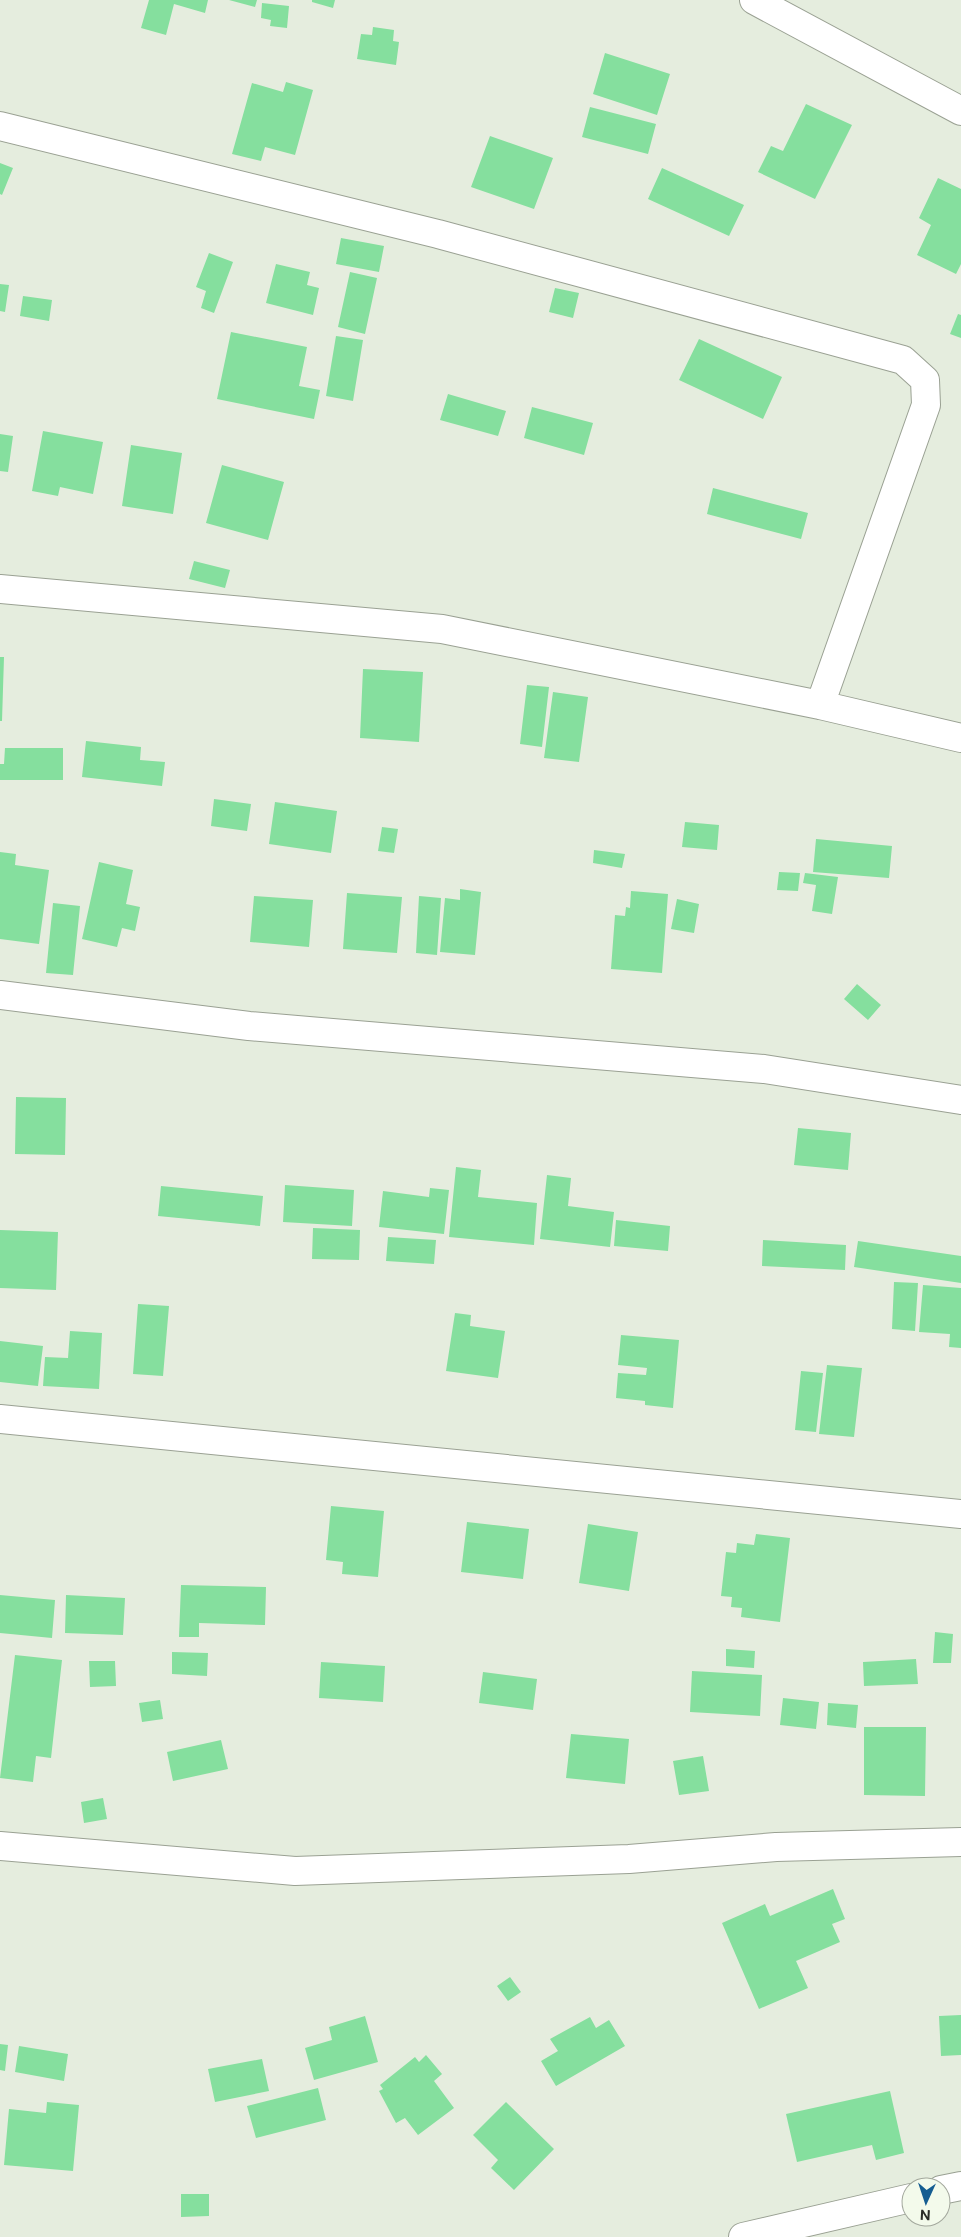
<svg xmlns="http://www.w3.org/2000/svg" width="961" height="2237" font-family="'Public Sans',sans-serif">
<rect width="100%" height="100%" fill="#e5edde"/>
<path fill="#85df9e" d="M 149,0 L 208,0 L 205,13 L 174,4 L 166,35 L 141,28 Z
M 229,0 L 257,0 L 255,7 Z
M 312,0 L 335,0 L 333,8 L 312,2 Z
M 262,3 L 289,6 L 287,28 L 270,26 L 271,20 L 261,18 Z
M 373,27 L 394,30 L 393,41 L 399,42 L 396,65 L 357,59 L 361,34 L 372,35 Z
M 605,53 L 670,74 L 657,115 L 593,94 Z
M 286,82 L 313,90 L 295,155 L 265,147 L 261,161 L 232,154 L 252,83 L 283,92 Z
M 806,104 L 852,125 L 815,199 L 758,172 L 771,146 L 783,151 Z
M 590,107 L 656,124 L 648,154 L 582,137 Z
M 490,136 L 553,158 L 534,209 L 471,187 Z
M 0,163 L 13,168 L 2,195 L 0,194 Z
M 662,168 L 744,205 L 729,236 L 648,199 Z
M 938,178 L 961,189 L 961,264 L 956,274 L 917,255 L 931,225 L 919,218 Z
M 341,238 L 384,246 L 379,272 L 336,264 Z
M 209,253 L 233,262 L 214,313 L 201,308 L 206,291 L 196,287 Z
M 276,264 L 310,272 L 307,285 L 319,288 L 313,315 L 266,303 Z
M 350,272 L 377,278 L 365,334 L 338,327 Z
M 0,284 L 9,285 L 5,312 L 0,311 Z
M 555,288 L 579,293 L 573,318 L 549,312 Z
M 23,296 L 52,300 L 49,321 L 20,316 Z
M 958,314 L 961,315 L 961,338 L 950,334 Z
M 231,332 L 307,347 L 299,386 L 320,390 L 314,419 L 217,399 Z
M 336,336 L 363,340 L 353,401 L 326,396 Z
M 699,339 L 782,377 L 763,419 L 679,380 Z
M 448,394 L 506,411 L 498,436 L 440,420 Z
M 532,407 L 593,423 L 584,455 L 524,438 Z
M 43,431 L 103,442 L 93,494 L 60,487 L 58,496 L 32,491 Z
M 0,434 L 13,436 L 8,472 L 0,471 Z
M 131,445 L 182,453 L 173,514 L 122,506 Z
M 222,465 L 284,482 L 268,540 L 206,523 Z
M 713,488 L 808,513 L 801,539 L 707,514 Z
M 194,561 L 230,570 L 225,588 L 189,579 Z
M 0,657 L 4,657 L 2,721 L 0,721 Z
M 363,669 L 423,672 L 419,742 L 360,738 Z
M 527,685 L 549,687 L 542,747 L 520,744 Z
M 553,692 L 588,697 L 579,762 L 544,758 Z
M 86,741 L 141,747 L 140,760 L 165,762 L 162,786 L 82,777 Z
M 5,748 L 63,748 L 63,780 L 0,780 L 0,764 L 4,764 Z
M 214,799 L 251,804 L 247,831 L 211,826 Z
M 275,802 L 337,811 L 331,853 L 269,844 Z
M 685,822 L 719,825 L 717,850 L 682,847 Z
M 382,827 L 398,829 L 394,853 L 378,851 Z
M 816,839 L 892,846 L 889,878 L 813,872 Z
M 594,850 L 625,854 L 622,868 L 593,863 Z
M 0,852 L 16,854 L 15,865 L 49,870 L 39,944 L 0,939 Z
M 99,862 L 133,870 L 126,904 L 140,907 L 135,931 L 122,928 L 117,947 L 82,939 Z
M 779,872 L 800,873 L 798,891 L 777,890 Z
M 805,873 L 838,877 L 832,914 L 812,911 L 816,885 L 803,883 Z
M 460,889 L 481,892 L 475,955 L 440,952 L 445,898 L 460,900 Z
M 631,891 L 668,894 L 662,973 L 611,969 L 615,915 L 625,916 L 626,907 L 630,908 Z
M 347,893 L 402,897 L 397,953 L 343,949 Z
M 254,896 L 313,900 L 309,947 L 250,942 Z
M 419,896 L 441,898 L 437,955 L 416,953 Z
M 677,899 L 699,904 L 694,933 L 671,929 Z
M 53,903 L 80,906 L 73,975 L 46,973 Z
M 857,984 L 881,1005 L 868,1020 L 844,999 Z
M 16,1097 L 66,1098 L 65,1155 L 15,1154 Z
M 798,1128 L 851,1133 L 848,1170 L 794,1165 Z
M 456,1167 L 481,1170 L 478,1197 L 537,1203 L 534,1245 L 449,1237 Z
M 547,1175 L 571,1178 L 568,1206 L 614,1212 L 610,1247 L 540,1239 Z
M 285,1185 L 354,1190 L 352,1226 L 283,1222 Z
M 161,1186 L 263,1196 L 260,1226 L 158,1216 Z
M 430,1188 L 449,1190 L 444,1234 L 379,1227 L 383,1191 L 429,1197 Z
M 616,1220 L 670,1226 L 668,1251 L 614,1246 Z
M 313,1228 L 360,1230 L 359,1260 L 312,1259 Z
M 0,1230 L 58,1232 L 56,1290 L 0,1288 Z
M 388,1237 L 436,1240 L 434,1264 L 386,1261 Z
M 763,1240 L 846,1245 L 845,1270 L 762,1266 Z
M 858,1241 L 961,1256 L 961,1283 L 854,1267 Z
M 894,1282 L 918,1283 L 915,1331 L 892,1329 Z
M 923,1285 L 961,1288 L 961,1348 L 949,1347 L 950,1334 L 919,1332 Z
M 138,1304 L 169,1306 L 163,1376 L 133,1374 Z
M 455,1313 L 471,1315 L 470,1326 L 505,1331 L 498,1378 L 446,1371 Z
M 70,1331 L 102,1333 L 99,1389 L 43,1386 L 45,1357 L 68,1358 Z
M 621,1335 L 679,1340 L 673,1408 L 645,1405 L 645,1401 L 616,1398 L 618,1373 L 646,1375 L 647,1368 L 618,1365 Z
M 0,1341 L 43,1346 L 38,1386 L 0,1382 Z
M 827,1365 L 862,1368 L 854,1437 L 819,1434 Z
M 801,1371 L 823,1373 L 816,1432 L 795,1430 Z
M 331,1506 L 384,1511 L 378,1577 L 342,1574 L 343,1562 L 326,1560 Z
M 467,1522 L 529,1529 L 523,1579 L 461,1572 Z
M 588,1524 L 638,1532 L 629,1591 L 579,1583 Z
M 756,1534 L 790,1538 L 780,1622 L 741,1617 L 742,1608 L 731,1607 L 732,1597 L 721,1596 L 726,1552 L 736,1553 L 737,1543 L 754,1545 Z
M 181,1585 L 266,1587 L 265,1625 L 199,1623 L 199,1637 L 179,1637 Z
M 0,1595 L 55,1600 L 52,1638 L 0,1633 Z
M 66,1595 L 125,1598 L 123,1635 L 65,1633 Z
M 935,1632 L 953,1634 L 951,1663 L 933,1663 Z
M 726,1649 L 755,1651 L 754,1668 L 726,1666 Z
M 172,1652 L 208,1653 L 207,1676 L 172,1674 Z
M 15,1655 L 62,1660 L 51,1758 L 36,1756 L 33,1782 L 0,1778 Z
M 916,1659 L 918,1684 L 864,1686 L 863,1662 Z
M 89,1661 L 115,1661 L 116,1686 L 90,1687 Z
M 321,1662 L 385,1666 L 383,1702 L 319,1698 Z
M 692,1671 L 762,1675 L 760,1716 L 690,1712 Z
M 483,1672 L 537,1679 L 533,1710 L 479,1703 Z
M 783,1698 L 819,1702 L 816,1729 L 780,1725 Z
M 160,1700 L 163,1719 L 142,1722 L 139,1703 Z
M 828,1703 L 858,1705 L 856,1728 L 827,1725 Z
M 864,1727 L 926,1727 L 925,1796 L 864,1795 Z
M 571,1734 L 629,1739 L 625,1784 L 566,1778 Z
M 221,1740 L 228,1769 L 173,1781 L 167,1752 Z
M 703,1756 L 709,1791 L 679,1795 L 673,1761 Z
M 103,1798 L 107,1819 L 84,1823 L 81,1802 Z
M 833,1889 L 845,1919 L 832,1924 L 840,1942 L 796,1961 L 808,1988 L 759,2009 L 722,1923 L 765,1904 L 770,1916 Z
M 510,1977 L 521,1992 L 508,2001 L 497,1986 Z
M 961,2015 L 961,2055 L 941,2056 L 939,2016 Z
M 365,2016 L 378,2062 L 314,2080 L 305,2048 L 332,2040 L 329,2027 Z
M 590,2017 L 596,2028 L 609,2020 L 625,2046 L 556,2086 L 541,2061 L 558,2051 L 550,2039 Z
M 0,2044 L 8,2045 L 5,2071 L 0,2070 Z
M 19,2046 L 68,2054 L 64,2081 L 15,2072 Z
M 426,2055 L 442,2074 L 434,2081 L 454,2108 L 418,2135 L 405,2118 L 396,2123 L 379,2091 L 383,2089 L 380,2085 L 415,2057 L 419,2062 Z
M 262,2059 L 269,2091 L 215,2102 L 208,2069 Z
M 318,2088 L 326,2120 L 256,2138 L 247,2106 Z
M 890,2091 L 904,2153 L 876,2160 L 872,2145 L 797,2162 L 786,2114 Z
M 47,2102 L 79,2105 L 73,2171 L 4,2165 L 9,2109 L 46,2113 Z
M 506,2102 L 554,2149 L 514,2190 L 491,2168 L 498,2160 L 473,2135 Z
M 181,2194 L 209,2194 L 209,2216 L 181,2217 Z"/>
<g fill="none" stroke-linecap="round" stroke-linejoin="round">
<defs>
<path id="street" d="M 754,0 L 961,111
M 0,126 L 438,234 L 903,360 L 925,380 L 926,405 L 820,705
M 0,589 L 442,629 L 820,705 L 961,738
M 0,995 L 249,1026 L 764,1069 L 961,1100
M 0,1419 L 961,1514
M 0,1846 L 295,1871 L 629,1859 L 776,1847 L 961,1842
M 941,2190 L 961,2186
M 743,2237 L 911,2198"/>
</defs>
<use href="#street" stroke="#9aa193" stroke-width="30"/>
<use href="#street" stroke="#fff" stroke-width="28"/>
</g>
<g transform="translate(926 2202) rotate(183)"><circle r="24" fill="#f3faeb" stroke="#a3a89d"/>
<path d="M0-4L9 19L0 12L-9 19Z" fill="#155d91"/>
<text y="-8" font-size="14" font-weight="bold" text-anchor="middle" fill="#2b2d28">N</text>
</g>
</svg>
